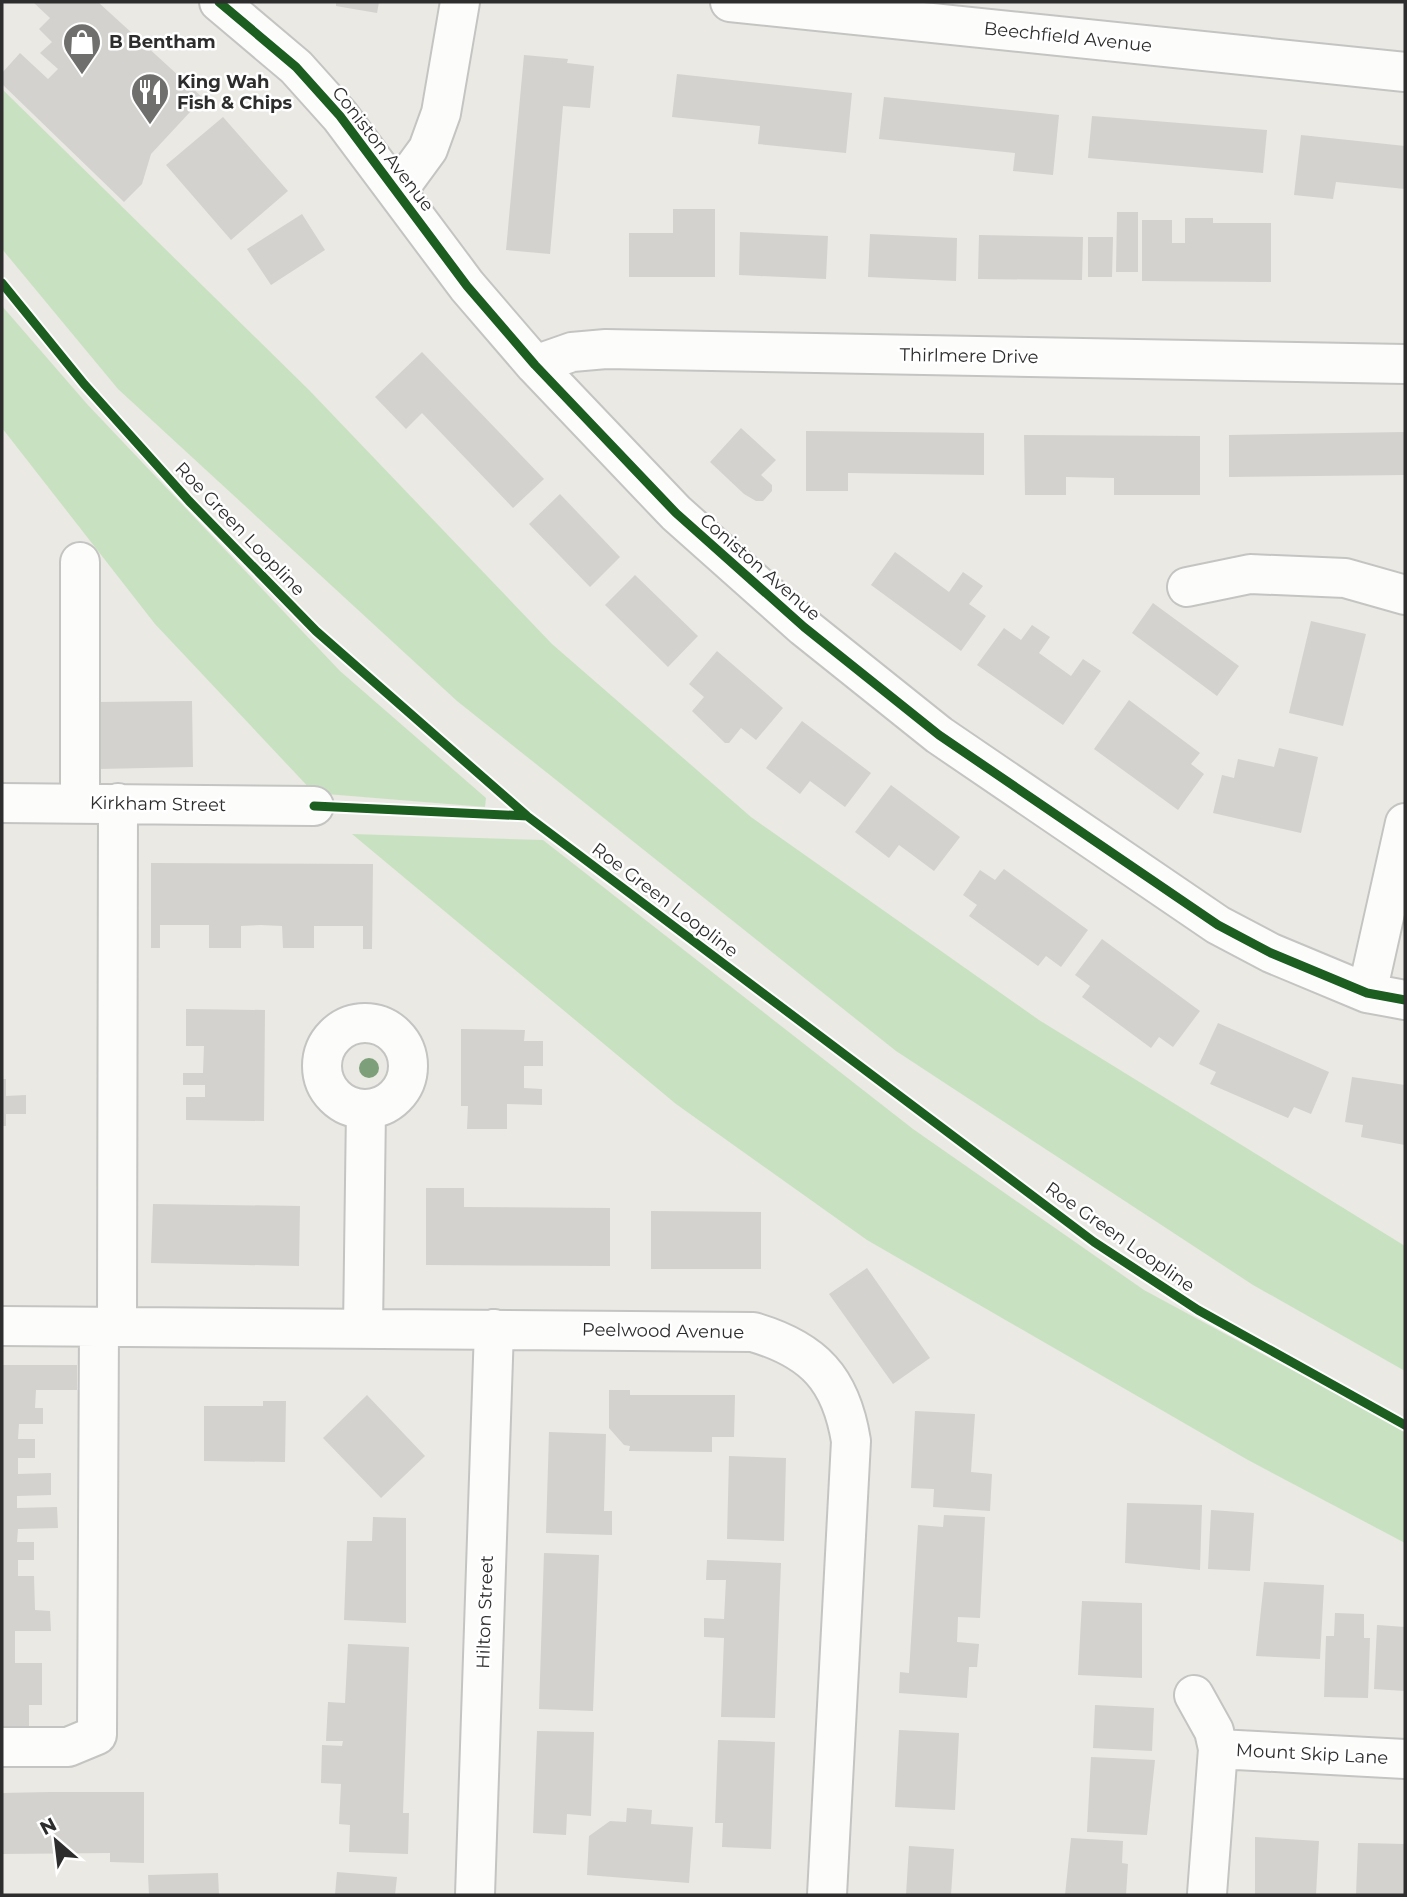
<svg xmlns="http://www.w3.org/2000/svg" width="1407" height="1897" font-family="Montserrat,sans-serif">
<rect width="100%" height="100%" fill="#eae9e4"/>
<path fill="#c8e2c1" d="M 2,89 L 309,390 L 552,644 L 751,817 L 1039,1020 L 1405,1246 L 1405,1371 L 1253,1285 L 896,1051 L 457,701 L 118,389 L 2,249 Z
M 2,306 L 87,404 L 340,671 L 486,798 L 485,807 L 314,793 L 155,624 L 2,428 Z
M 352,834 L 543,840 L 913,1129 L 1144,1290 L 1405,1431 L 1405,1543 L 1248,1460 L 867,1240 L 676,1104 Z"/>
<path fill="#d3d2ce" d="M 33,2 L 98,2 L 203,98 L 151,154 L 142,184 L 124,202 L 2,84 L 2,73 L 20,53 L 48,79 L 58,69 L 40,53 L 52,42 L 39,29 L 50,18 Z
M 336,2 L 379,2 L 377,13 L 336,6 Z
M 524,55 L 568,59 L 567,63 L 594,66 L 590,108 L 563,106 L 550,254 L 506,250 Z
M 677,74 L 852,93 L 846,153 L 758,144 L 760,126 L 672,117 Z
M 884,97 L 1059,115 L 1053,175 L 1013,171 L 1015,153 L 879,139 Z
M 1092,116 L 1267,130 L 1263,173 L 1088,158 Z
M 223,117 L 288,191 L 231,240 L 166,165 Z
M 1301,135 L 1405,146 L 1405,189 L 1336,182 L 1333,199 L 1294,195 Z
M 673,209 L 715,209 L 715,277 L 629,277 L 629,233 L 673,233 Z
M 1117,212 L 1138,212 L 1138,272 L 1116,272 Z
M 302,214 L 325,250 L 271,285 L 247,249 Z
M 1185,218 L 1213,218 L 1213,223 L 1271,223 L 1271,282 L 1142,281 L 1142,220 L 1172,220 L 1172,243 L 1185,243 Z
M 740,232 L 828,236 L 826,279 L 739,275 Z
M 870,234 L 957,238 L 956,281 L 868,277 Z
M 979,235 L 1083,237 L 1082,280 L 978,279 Z
M 1088,237 L 1113,237 L 1112,277 L 1088,277 Z
M 422,352 L 544,479 L 513,508 L 422,413 L 406,429 L 375,397 Z
M 741,428 L 776,460 L 761,475 L 772,485 L 772,491 L 763,501 L 756,501 L 744,494 L 710,462 Z
M 806,431 L 984,433 L 984,475 L 848,473 L 848,491 L 806,491 Z
M 1404,432 L 1405,475 L 1229,477 L 1229,435 Z
M 1024,435 L 1200,436 L 1200,495 L 1114,495 L 1114,478 L 1066,477 L 1066,495 L 1025,495 Z
M 560,494 L 620,557 L 590,587 L 529,524 Z
M 895,552 L 949,592 L 963,572 L 983,586 L 969,604 L 986,616 L 961,651 L 871,585 Z
M 635,575 L 698,636 L 668,667 L 605,605 Z
M 1153,603 L 1239,666 L 1217,696 L 1132,633 Z
M 1311,621 L 1366,634 L 1343,726 L 1289,713 Z
M 1032,625 L 1050,637 L 1039,653 L 1071,676 L 1083,659 L 1101,671 L 1063,725 L 977,665 L 1004,628 L 1021,640 Z
M 717,651 L 783,708 L 756,740 L 741,728 L 729,743 L 725,743 L 692,711 L 704,697 L 689,684 Z
M 1129,700 L 1200,753 L 1191,764 L 1204,774 L 1178,810 L 1094,749 Z
M 192,701 L 193,767 L 98,769 L 97,702 Z
M 802,721 L 871,773 L 845,807 L 810,781 L 800,794 L 766,768 Z
M 1279,748 L 1318,757 L 1301,833 L 1213,813 L 1222,775 L 1234,778 L 1238,759 L 1274,767 Z
M 891,785 L 960,837 L 934,871 L 899,845 L 889,858 L 855,832 Z
M 151,863 L 373,864 L 372,949 L 363,949 L 363,926 L 314,926 L 314,948 L 283,948 L 282,926 L 261,925 L 241,926 L 241,948 L 209,948 L 209,925 L 160,925 L 160,948 L 151,948 Z
M 1004,869 L 1088,930 L 1061,967 L 1046,956 L 1038,966 L 969,916 L 977,905 L 963,895 L 980,870 L 995,880 Z
M 1102,939 L 1200,1011 L 1173,1047 L 1159,1037 L 1151,1048 L 1082,997 L 1090,986 L 1075,975 Z
M 186,1009 L 265,1010 L 264,1121 L 186,1120 L 186,1097 L 205,1097 L 205,1085 L 183,1085 L 183,1073 L 203,1073 L 204,1046 L 186,1046 Z
M 1218,1023 L 1329,1072 L 1311,1114 L 1294,1107 L 1288,1118 L 1210,1084 L 1216,1072 L 1199,1064 Z
M 461,1029 L 525,1030 L 524,1041 L 543,1041 L 543,1066 L 524,1066 L 524,1088 L 542,1089 L 542,1105 L 507,1104 L 507,1129 L 467,1129 L 468,1106 L 461,1106 Z
M 1352,1077 L 1405,1085 L 1405,1145 L 1361,1137 L 1363,1125 L 1345,1122 Z
M 2,1079 L 6,1079 L 6,1096 L 26,1095 L 26,1114 L 6,1114 L 6,1126 L 2,1126 Z
M 426,1188 L 464,1188 L 464,1207 L 610,1208 L 610,1266 L 426,1265 Z
M 153,1204 L 300,1206 L 299,1266 L 151,1263 Z
M 651,1211 L 761,1212 L 761,1269 L 651,1269 Z
M 867,1268 L 930,1358 L 893,1384 L 829,1294 Z
M 2,1365 L 77,1365 L 77,1390 L 36,1390 L 35,1408 L 43,1408 L 43,1424 L 19,1424 L 18,1439 L 35,1439 L 35,1458 L 18,1458 L 18,1474 L 51,1473 L 51,1495 L 17,1496 L 17,1508 L 57,1507 L 58,1528 L 18,1529 L 17,1542 L 34,1542 L 34,1560 L 18,1560 L 18,1576 L 34,1576 L 35,1610 L 50,1611 L 51,1631 L 15,1631 L 15,1663 L 42,1663 L 42,1705 L 29,1705 L 29,1731 L 2,1731 Z
M 609,1390 L 630,1390 L 630,1395 L 735,1395 L 734,1437 L 712,1437 L 712,1452 L 629,1451 L 630,1446 L 624,1445 L 609,1428 Z
M 367,1395 L 425,1456 L 381,1498 L 323,1438 Z
M 263,1401 L 286,1401 L 285,1462 L 204,1461 L 204,1406 L 263,1406 Z
M 915,1411 L 975,1414 L 971,1472 L 992,1474 L 990,1511 L 933,1507 L 934,1489 L 911,1488 Z
M 549,1432 L 606,1434 L 604,1511 L 612,1511 L 612,1535 L 546,1533 Z
M 729,1456 L 786,1458 L 784,1541 L 727,1539 Z
M 1127,1503 L 1202,1505 L 1200,1570 L 1125,1563 Z
M 1211,1510 L 1254,1513 L 1250,1571 L 1208,1569 Z
M 944,1515 L 985,1517 L 980,1618 L 958,1617 L 957,1642 L 979,1644 L 977,1667 L 969,1667 L 967,1698 L 899,1693 L 900,1672 L 909,1673 L 918,1525 L 943,1527 Z
M 373,1517 L 406,1518 L 406,1623 L 344,1620 L 347,1541 L 372,1541 Z
M 544,1553 L 599,1555 L 593,1711 L 539,1709 Z
M 707,1560 L 781,1563 L 775,1718 L 721,1717 L 724,1638 L 704,1637 L 704,1618 L 724,1619 L 726,1580 L 706,1580 Z
M 1264,1582 L 1324,1585 L 1320,1659 L 1256,1656 Z
M 1082,1601 L 1142,1603 L 1142,1678 L 1078,1675 Z
M 1335,1613 L 1364,1614 L 1364,1638 L 1370,1638 L 1368,1698 L 1324,1697 L 1326,1636 L 1334,1636 Z
M 1377,1625 L 1405,1627 L 1405,1691 L 1374,1689 Z
M 348,1644 L 409,1647 L 403,1813 L 409,1813 L 408,1854 L 349,1852 L 350,1825 L 339,1824 L 341,1784 L 321,1783 L 322,1745 L 342,1746 L 343,1741 L 326,1741 L 328,1702 L 345,1703 Z
M 1095,1705 L 1154,1708 L 1152,1751 L 1093,1748 Z
M 899,1730 L 959,1733 L 955,1810 L 895,1807 Z
M 537,1731 L 594,1732 L 591,1816 L 567,1814 L 566,1835 L 533,1833 Z
M 718,1740 L 775,1742 L 771,1849 L 722,1847 L 723,1823 L 715,1823 Z
M 1091,1757 L 1155,1760 L 1147,1835 L 1087,1832 Z
M 50,1792 L 144,1792 L 144,1863 L 110,1862 L 110,1853 L 2,1854 L 2,1793 Z
M 627,1808 L 652,1810 L 651,1824 L 693,1827 L 689,1883 L 587,1875 L 589,1836 L 610,1821 L 626,1822 Z
M 1255,1837 L 1319,1841 L 1316,1895 L 1255,1895 Z
M 1071,1838 L 1123,1841 L 1122,1863 L 1128,1864 L 1126,1895 L 1065,1895 Z
M 1358,1843 L 1405,1844 L 1405,1895 L 1356,1895 Z
M 909,1846 L 954,1849 L 951,1895 L 906,1895 Z
M 337,1872 L 397,1877 L 395,1895 L 335,1895 Z
M 218,1873 L 219,1895 L 149,1895 L 148,1875 Z"/>
<g fill="none" stroke-linecap="round" stroke-linejoin="round">
<defs>
<path id="minor" d="M 219,2 L 296,67 L 340,116 L 467,286 L 535,365 L 676,513 L 804,627 L 939,735 L 1218,925 L 1271,953 L 1367,993 L 1405,1000
M 730,2 L 1405,72
M 398,190 L 428,149 L 441,113 L 460,2
M 535,365 L 572,352 L 606,349 L 1405,364
M 80,562 L 80,803
M 1187,587 L 1250,574 L 1345,578 L 1405,595
M 2,803 L 314,806
M 1367,993 L 1405,823
M322 1066a43 43 0 1 1 86 0a43 43 0 1 1-86 0Z
M 2,1326 L 753,1332 C 814,1350 841,1379 851,1441 L 827,1895
M 117,1327 L 118,803
M 363,1329 L 366,1109
M 1194,1695 L 1214,1731 L 1218,1749 L 1207,1894
M 2,1747 L 68,1747 L 97,1735 L 99,1327
M 1218,1749 L 1405,1759
M 475,1895 L 494,1329"/>
</defs>
<use href="#minor" stroke="#c4c4c3" stroke-width="42"/>
<use href="#minor" stroke="#fcfcfb" stroke-width="38"/>
<defs>
<path id="cycleway" d="M 219,2 L 296,67 L 340,116 L 467,286 L 535,365 L 676,513 L 804,627 L 939,735 L 1218,925 L 1271,953 L 1367,993 L 1405,1000
M 2,283 L 84,384 L 189,501 L 316,631 L 527,816 L 1094,1242 L 1198,1310 L 1405,1425
M 314,806 L 527,816"/>
</defs>
<use href="#cycleway" stroke="#fff" stroke-width="13"/>
<use href="#cycleway" stroke="#1b5e20" stroke-width="9"/>
</g>
<circle fill="#7da07a" cx="369" cy="1068" r="10"/>
<defs>
<symbol id="shop-pin" viewBox="-11 -11 22 30"><path d="M0 17L-7.5 6A9.5 9.5 0 1 1 7.5 6Z" fill="#6f6f6d" stroke="#fff"/><path d="M-5-2.5h2.3a2.7 3.5 0 0 1 5.4 0H5L5.5 6h-11ZM-1.5-2.5h3a1.5 2.3 0 0 0-3 0Z" fill="#fff"/></symbol>
<symbol id="restaurant-pin" viewBox="-11 -11 22 30"><path d="M0 17L-7.5 6A9.5 9.5 0 1 1 7.5 6Z" fill="#6f6f6d" stroke="#fff"/><path d="M-5-6h1v4h1v-4h1v4h1v-4h1v5L-1.5 .5V6h-2V.5L-5-1ZM5-6V6H3V1.5H1.5Q1.5-4 5-6Z" fill="#fff"/></symbol>
</defs>
<g fill-rule="evenodd">
<use href="#shop-pin" x="60" y="20" width="44" height="60"/>
<use href="#restaurant-pin" x="128" y="70" width="44" height="60"/>
</g>
<g text-anchor="middle" stroke-width="5" stroke-linejoin="round" paint-order="stroke">
<g font-size="18" fill="#2d2d2d" stroke="#fff">
<text transform="translate(1068 37) rotate(6)" y="6">Beechfield Avenue</text>
<text transform="translate(383 149) rotate(52)" y="6">Coniston Avenue</text>
<text transform="translate(969 356) rotate(1)" y="6">Thirlmere Drive</text>
<text transform="translate(240 529) rotate(46)" y="6">Roe Green Loopline</text>
<text transform="translate(760 567) rotate(41)" y="6">Coniston Avenue</text>
<text transform="translate(158 804) rotate(1)" y="6">Kirkham Street</text>
<text transform="translate(665 900) rotate(37)" y="6">Roe Green Loopline</text>
<text transform="translate(1120 1237) rotate(35)" y="6">Roe Green Loopline</text>
<text transform="translate(663 1331) rotate(1)" y="6">Peelwood Avenue</text>
<text transform="translate(485 1612) rotate(-88)" y="6">Hilton Street</text>
<text transform="translate(1312 1754) rotate(3)" y="6">Mount Skip Lane</text>
</g>
<g font-size="18" font-weight="bold" fill="#2d2d2d" stroke="#fff" text-anchor="start">
<text x="109" y="48">B Bentham</text>
<text x="177" y="88">King Wah<tspan x="177" dy="21">Fish &amp; Chips</tspan></text>
</g>
</g>
<rect width="1407" height="1897" fill="none" stroke="#2d2d2d" stroke-width="7"/>
<g transform="translate(56 1841) rotate(332)" stroke="#ffffff" stroke-width="5" paint-order="stroke">
<path d="M0-5L12 26L0 18L-12 26Z" fill="#2d2d2d"/>
<text y="-10" font-size="19" font-weight="bold" text-anchor="middle" fill="#2d2d2d">N</text>
</g>
</svg>
